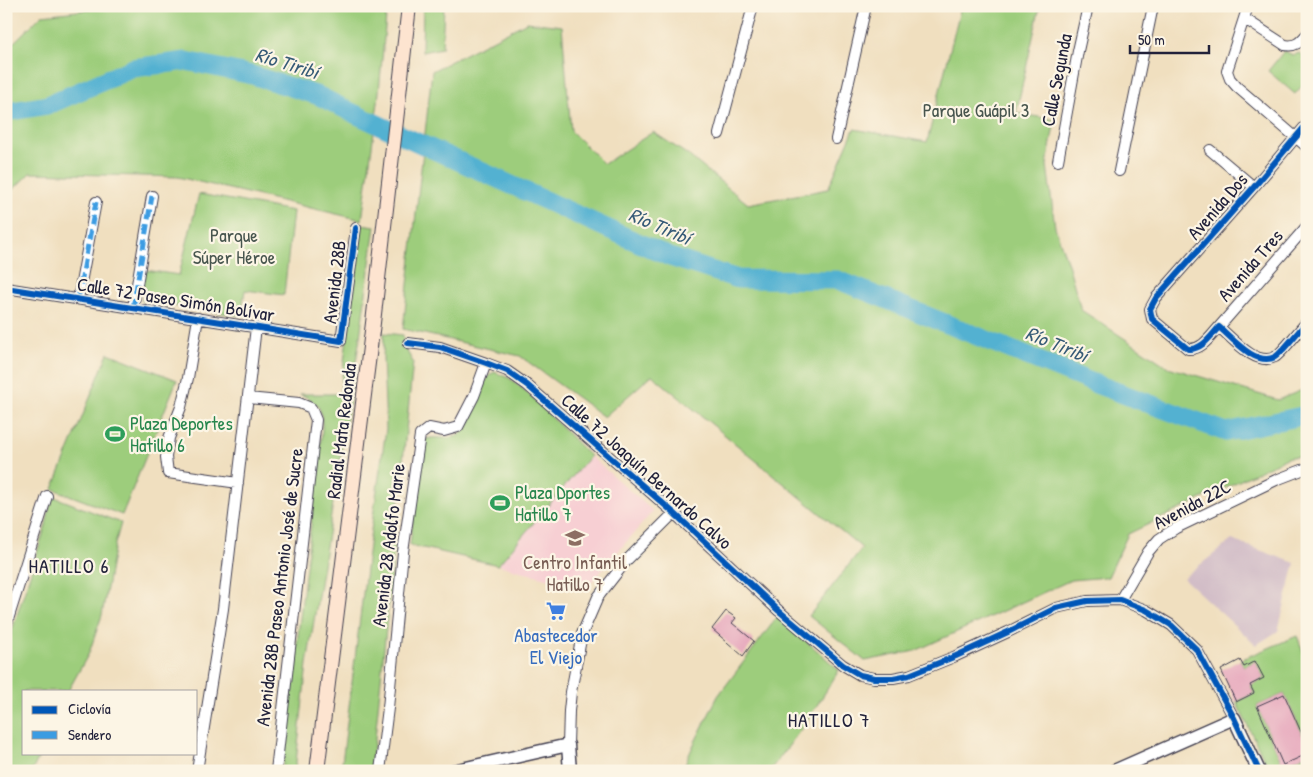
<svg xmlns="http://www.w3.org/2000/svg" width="1313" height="777" font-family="'Patrick Hand',sans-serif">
<rect width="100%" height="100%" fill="#fcf5e5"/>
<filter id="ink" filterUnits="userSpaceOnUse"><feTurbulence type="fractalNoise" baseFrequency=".02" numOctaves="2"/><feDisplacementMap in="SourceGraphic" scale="10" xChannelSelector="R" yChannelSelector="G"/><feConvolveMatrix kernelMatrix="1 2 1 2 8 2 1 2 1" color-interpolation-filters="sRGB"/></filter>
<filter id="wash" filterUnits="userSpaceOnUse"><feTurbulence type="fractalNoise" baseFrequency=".0096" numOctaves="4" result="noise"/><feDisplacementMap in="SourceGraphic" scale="20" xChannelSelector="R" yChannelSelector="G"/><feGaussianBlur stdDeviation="1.12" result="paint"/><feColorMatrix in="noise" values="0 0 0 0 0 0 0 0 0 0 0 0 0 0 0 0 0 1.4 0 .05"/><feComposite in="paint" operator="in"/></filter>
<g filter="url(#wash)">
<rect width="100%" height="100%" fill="#f0dfbf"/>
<path fill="#f7cfd3" d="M 590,456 L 653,511 L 586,589 L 498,565 Z"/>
<path fill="#d2bdc7" d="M 1232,540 L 1295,563 L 1278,631 L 1256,645 L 1183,578 Z"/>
<path fill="#9dcd7c" stroke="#60785c" d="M 123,6 L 387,6 L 378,102 L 362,220 L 178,177 L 30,173 L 6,196 L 6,50 L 42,15 Z
M 423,6 L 444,6 L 442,48 L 422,52 Z
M 961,6 L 1040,6 L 1016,113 L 1055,120 L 1047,165 L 1055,227 L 1069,267 L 1081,310 L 1168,367 L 1278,400 L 1307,388 L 1307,456 L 1289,457 L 1128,534 L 1108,577 L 1071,580 L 915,651 L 865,661 L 809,616 L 862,548 L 652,375 L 604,417 L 520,356 L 403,329 L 432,71 L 527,22 L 562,26 L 571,131 L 604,164 L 653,132 L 688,155 L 748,204 L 828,189 L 854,129 L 927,142 Z
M 1284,51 L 1293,55 L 1300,53 L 1307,59 L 1307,80 L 1295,94 L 1268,71 Z
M 199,194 L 293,211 L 284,295 L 245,290 L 241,316 L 142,301 L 145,270 L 179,275 Z
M 361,224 L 375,226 L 360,337 L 307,664 L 295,771 L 282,771 L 322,431 C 322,409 321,404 300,394 L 340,394 Z
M 384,333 L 403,335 L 404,346 L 413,362 L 375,738 L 370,771 L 341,771 L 370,537 L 386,429 L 383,358 Z
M 108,353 L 177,380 L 122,515 L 53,489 Z
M 494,372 L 509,378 L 528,393 L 590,456 L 498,565 L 410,545 L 422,445 L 426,439 C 436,436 447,440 457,436 C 476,427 475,384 494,372 Z
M 52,496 L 121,523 L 115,544 L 102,615 L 89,653 L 68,691 L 24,691 L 24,753 L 41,753 L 32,771 L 6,771 L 6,649 L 46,525 Z
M 778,616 L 839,670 C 818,705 795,740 769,771 L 682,771 L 693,746 L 718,696 Z
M 1297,636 L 1307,661 L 1307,745 L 1284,694 L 1257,706 L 1283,765 L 1307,754 L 1307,761 L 1285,771 L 1270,771 L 1236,702 L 1254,693 L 1250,685 L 1264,678 L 1255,661 L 1244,667 L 1240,660 Z"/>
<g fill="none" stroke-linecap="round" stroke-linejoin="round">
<path stroke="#53b1d1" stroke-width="19" d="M 6,112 L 48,105 L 133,68 L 186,61 L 252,75 L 319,96 L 355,114 L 670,257 L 738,279 L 838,280 L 1096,384 L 1226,432 L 1307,415"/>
</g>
<g id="blocks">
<path fill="#e7aabe" d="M 726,611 L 736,618 L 732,623 L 754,641 L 743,656 L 712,629 Z
M 1240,660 L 1244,667 L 1255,661 L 1264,678 L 1250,685 L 1254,693 L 1236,702 L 1221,670 Z
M 1284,694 L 1307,745 L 1307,754 L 1283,765 L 1257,706 Z"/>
</g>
</g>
<g filter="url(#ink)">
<use href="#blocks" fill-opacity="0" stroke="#413e4f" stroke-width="1"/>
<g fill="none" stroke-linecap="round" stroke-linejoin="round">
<defs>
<path id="minor" d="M 1248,6 L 1227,71 L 1230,79 L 1237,87 L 1307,147
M 1245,19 L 1285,45 C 1296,47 1300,42 1307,34
M 1307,124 L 1254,187 L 1156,298 L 1150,309 L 1152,319 L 1188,349 C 1202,350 1210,337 1219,327 C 1233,339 1256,367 1275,357 C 1282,353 1300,329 1307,322
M 719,134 L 753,6
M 836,139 L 866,6
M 1210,150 L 1254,187
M 1058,161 L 1078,51 L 1088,6
M 1119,171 L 1153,6
M 6,288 L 341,341 L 356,228
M 78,299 L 96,202
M 133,308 L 152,196
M 198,318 L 188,378 L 181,407 L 169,438 L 166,457 L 168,473 L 238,483
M 1219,327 L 1307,226
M 408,343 L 440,347 L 486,363 L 507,371 L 527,385 L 674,513 L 779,611 L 843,665 L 860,675 L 874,678 L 893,678 L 909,675 L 956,656 L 1008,632 L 1056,608 L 1087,601 L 1120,600 L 1146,610 L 1171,625 L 1197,650 L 1234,718
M 248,398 L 299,403 L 311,408 L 316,420 L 276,771
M 1120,600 L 1148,552 L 1159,539 L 1176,528 L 1276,480 L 1307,468
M 6,626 L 47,496
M 568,745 L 569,711 L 571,692 L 582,634 L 598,597 L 627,560 L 674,513
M 197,771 L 223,609 L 256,327
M 380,771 L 388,708 L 403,552 L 420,435 L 429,428 L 444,431 L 458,427 L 474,396 L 486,363
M 1306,771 L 1307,770"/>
<path id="tertiary" d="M 453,771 L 568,745 L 570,771
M 1114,771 L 1234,718 L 1259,771"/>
<path id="secondary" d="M 317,771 L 373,323 L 409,6"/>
</defs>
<use href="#minor" stroke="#413e4f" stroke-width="12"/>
<use href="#tertiary" stroke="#413e4f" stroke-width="15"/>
<use href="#secondary" stroke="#413e4f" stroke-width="16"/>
<use href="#minor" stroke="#fff" stroke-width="10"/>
<use href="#tertiary" stroke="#fff" stroke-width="12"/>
<use href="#secondary" stroke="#fde4d0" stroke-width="14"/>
<path stroke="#3c9ce2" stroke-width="5" stroke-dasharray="10 5" stroke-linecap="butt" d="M 78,299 L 96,202
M 133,308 L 152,196"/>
<defs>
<path id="cycleway" d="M 1307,124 L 1254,187 L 1156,298 L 1150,309 L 1152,319 L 1188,349 C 1202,350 1210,337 1219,327 C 1233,339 1256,367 1275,357 C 1282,353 1300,329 1307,322
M 6,288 L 341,341 L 356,228
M 408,343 L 440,347 L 486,363 L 507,371 L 527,385 L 674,513 L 779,611 L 843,665 L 860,675 L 874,678 L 893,678 L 909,675 L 956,656 L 1008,632 L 1056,608 L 1087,601 L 1120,600 L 1146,610 L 1171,625 L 1197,650 L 1234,718 L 1259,771"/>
</defs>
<use href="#cycleway" stroke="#fcf5e5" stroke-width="9"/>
<use href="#cycleway" stroke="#0057b8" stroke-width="6"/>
</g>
</g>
<defs>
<symbol id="stadium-bare" viewBox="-9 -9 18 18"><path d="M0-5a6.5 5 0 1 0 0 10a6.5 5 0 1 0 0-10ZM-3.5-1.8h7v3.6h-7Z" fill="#2e9e5b" stroke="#fcf5e5" stroke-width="2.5" paint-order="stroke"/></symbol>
<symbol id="school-bare" viewBox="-9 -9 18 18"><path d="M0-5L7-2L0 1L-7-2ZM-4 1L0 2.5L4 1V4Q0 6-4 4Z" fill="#8d6e63" stroke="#fcf5e5" stroke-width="2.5" paint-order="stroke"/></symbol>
<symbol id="supermarket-bare" viewBox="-9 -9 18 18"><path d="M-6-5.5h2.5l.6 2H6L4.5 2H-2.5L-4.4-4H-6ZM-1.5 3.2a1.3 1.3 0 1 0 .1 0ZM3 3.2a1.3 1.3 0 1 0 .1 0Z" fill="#3f7fe0" stroke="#fcf5e5" stroke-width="2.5" paint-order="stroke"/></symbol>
</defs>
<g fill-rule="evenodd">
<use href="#stadium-bare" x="101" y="420" width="28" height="28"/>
<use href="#stadium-bare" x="486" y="489" width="28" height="28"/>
<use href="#school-bare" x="561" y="524" width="28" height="28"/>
<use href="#supermarket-bare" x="542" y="597" width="28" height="28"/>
</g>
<g text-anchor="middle" stroke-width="4.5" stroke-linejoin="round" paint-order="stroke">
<g font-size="19" fill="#22223b" stroke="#fcf5e5">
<text transform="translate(1056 80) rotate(-79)" y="7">Calle Segunda</text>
<text transform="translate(1217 206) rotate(-49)" y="7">Avenida Dos</text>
<text transform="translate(1250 265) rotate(-49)" y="7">Avenida Tres</text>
<text transform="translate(334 282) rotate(-83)" y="7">Avenida 28B</text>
<text transform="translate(176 299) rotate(9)" y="7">Calle 72 Paseo Simón Bolívar</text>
<text transform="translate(341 431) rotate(-83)" y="7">Radial Mata Redonda</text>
<text transform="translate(647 471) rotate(42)" y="7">Calle 72 Joaquín Bernardo Calvo</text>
<text transform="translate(1192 504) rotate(-28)" y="7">Avenida 22C</text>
<text transform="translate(388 545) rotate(-83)" y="7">Avenida 28 Adolfo Marie</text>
<text transform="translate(279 587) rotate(-83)" y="7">Avenida 28B Paseo Antonio José de Sucre</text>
</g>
<g font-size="19" fill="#47554e" stroke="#fcf5e5">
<text x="976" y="117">Parque Guápil 3</text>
<text x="234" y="242">Parque<tspan x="234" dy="22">Súper Héroe</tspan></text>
</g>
<g font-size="19" fill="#27864d" stroke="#fcf5e5" text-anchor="start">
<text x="130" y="430">Plaza Deportes<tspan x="130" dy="22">Hatillo 6</tspan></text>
<text x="515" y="499">Plaza Dportes<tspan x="515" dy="22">Hatillo 7</tspan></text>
</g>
<g font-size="19" fill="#785e54" stroke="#fcf5e5">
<text x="575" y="569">Centro Infantil<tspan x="575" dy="22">Hatillo 7</tspan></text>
</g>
<g font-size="19" fill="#366cbe" stroke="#fcf5e5">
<text x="556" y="642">Abastecedor<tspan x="556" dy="22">El Viejo</tspan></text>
</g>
<g font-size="20" font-style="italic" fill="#365b77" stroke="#fcf5e5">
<text transform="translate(287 63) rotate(17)" y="7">Río Tiribí</text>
<text transform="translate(660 226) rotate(23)" y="7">Río Tiribí</text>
<text transform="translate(1057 344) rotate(22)" y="7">Río Tiribí</text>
</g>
<g font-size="20" letter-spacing="1" fill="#22223b" stroke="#fcf5e5">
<text x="69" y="573">HATILLO 6</text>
<text x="829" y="727">HATILLO 7</text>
</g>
</g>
<rect width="1313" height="777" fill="none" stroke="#fcf5e5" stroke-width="25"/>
<rect x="22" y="690" width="175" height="65" fill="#fcf5e5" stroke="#a5a1a1"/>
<rect x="32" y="706" width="25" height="8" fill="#0057b8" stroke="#a5a1a1"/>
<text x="68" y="714" font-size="15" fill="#22223b">Ciclovía</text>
<rect x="32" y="731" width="25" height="8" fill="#3c9ce2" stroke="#a5a1a1"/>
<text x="68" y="740" font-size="15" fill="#22223b">Sendero</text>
<path d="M1130 45v8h79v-8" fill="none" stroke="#22223b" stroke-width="2.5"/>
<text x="1138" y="45" font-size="15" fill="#22223b" stroke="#fcf5e5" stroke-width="4" paint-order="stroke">50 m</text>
</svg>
